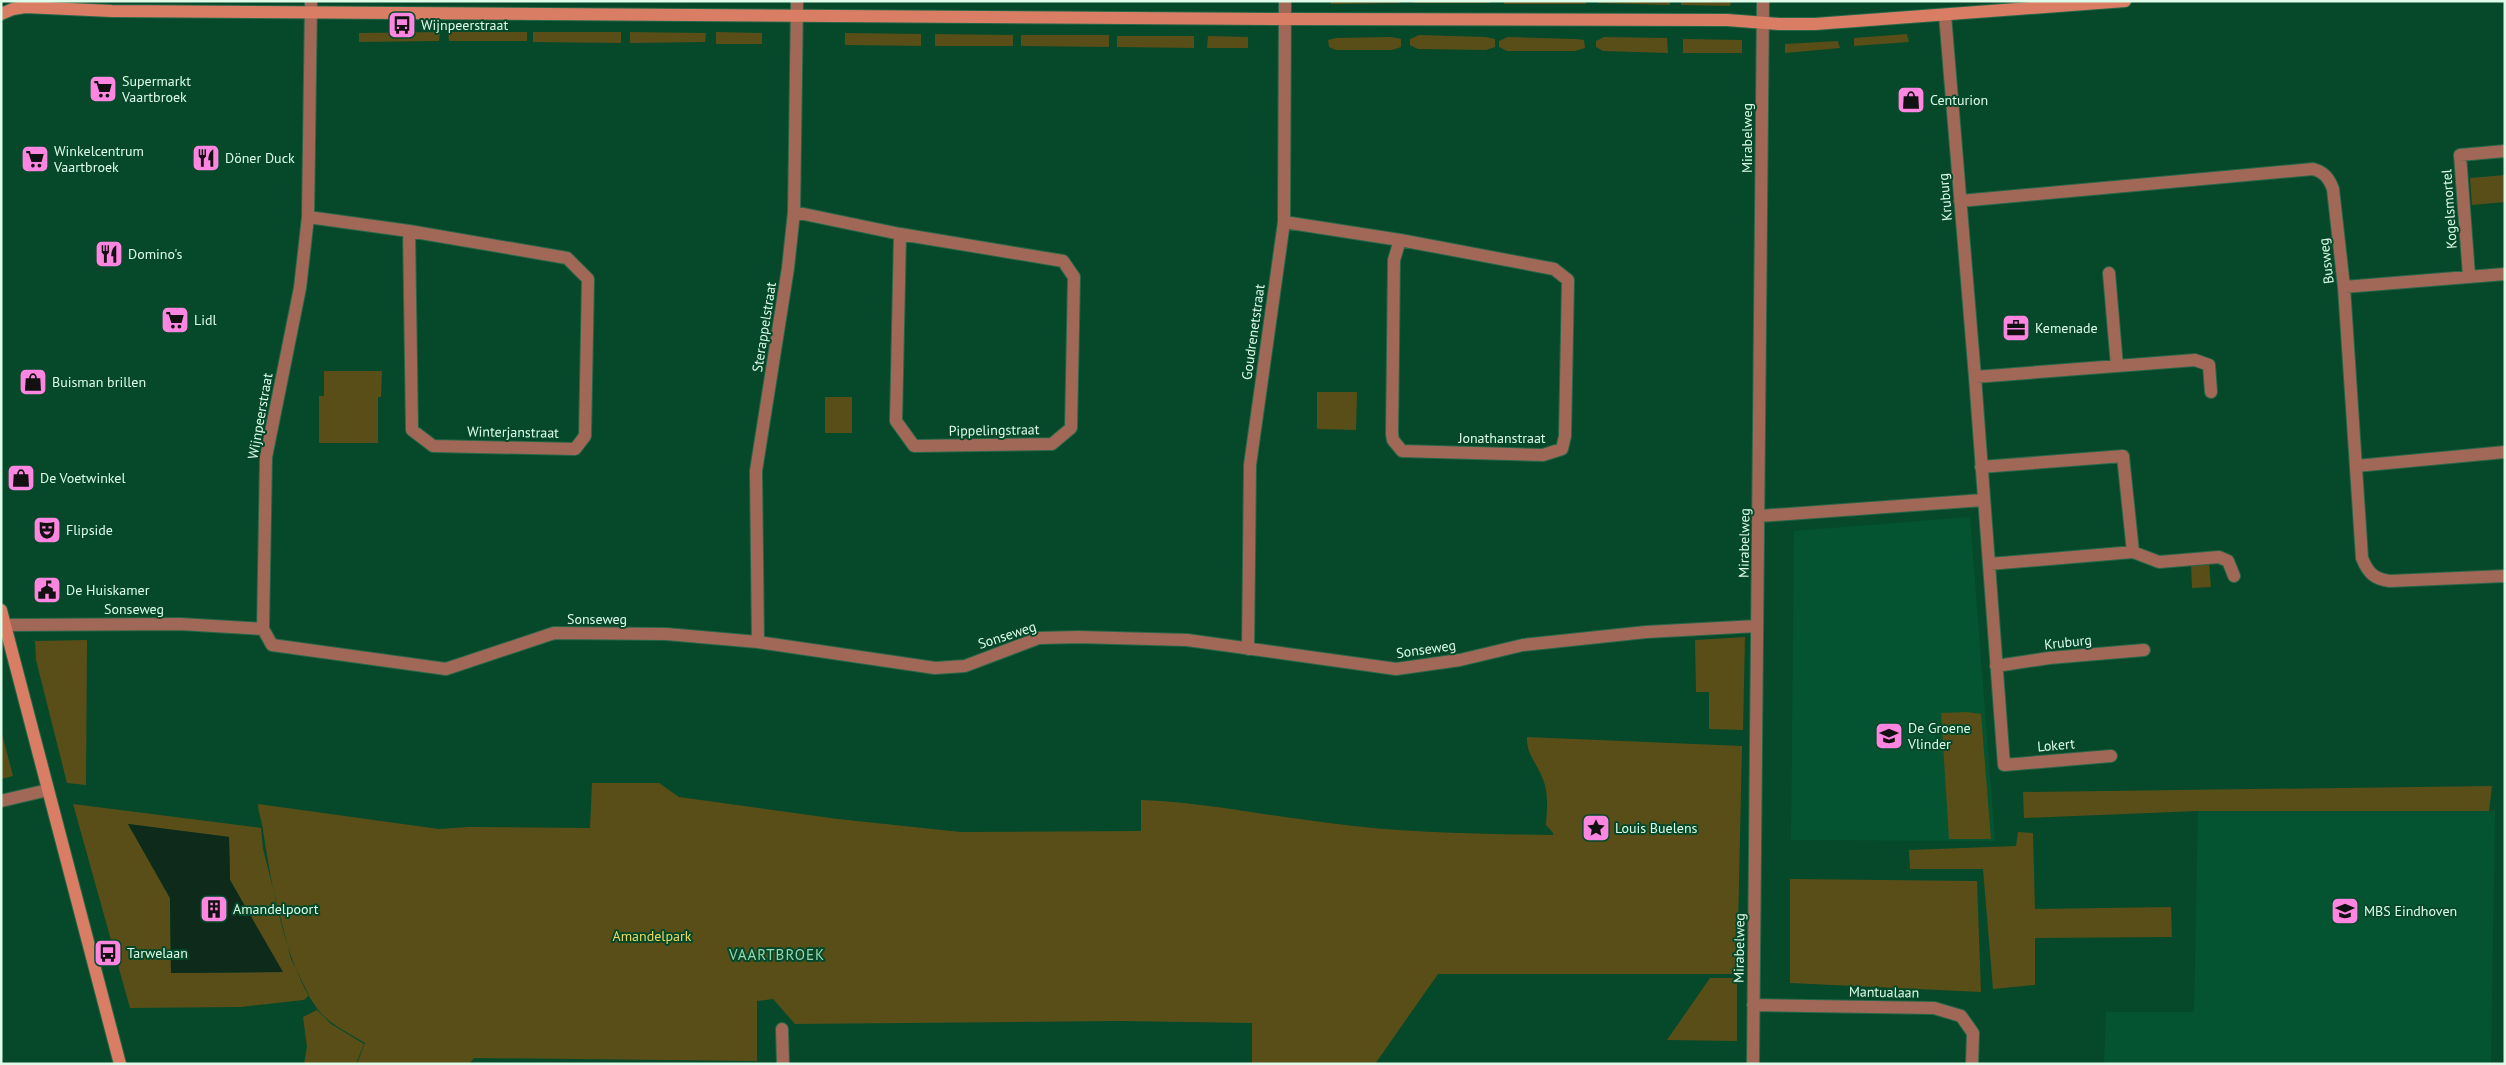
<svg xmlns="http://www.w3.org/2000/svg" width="2506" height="1065" font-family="'PT Sans',sans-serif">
<rect width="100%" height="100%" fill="#05492a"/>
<path fill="#045432" d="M 1970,517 L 1995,841 L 1791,840 L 1794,531 Z
M 2198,811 L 2495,811 L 2491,1064 L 2104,1064 L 2106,1012 L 2194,1012 Z"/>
<path fill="#594e18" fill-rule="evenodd" d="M 1331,1 L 1400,1 L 1400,3 L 1331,4 Z
M 1413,1 L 1490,1 L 1490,3 L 1413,3 Z
M 1504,1 L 1586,1 L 1586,4 L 1504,4 Z
M 1598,1 L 1670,1 L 1670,5 L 1598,3 Z
M 1681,1 L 1731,1 L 1730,6 L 1681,5 Z
M 440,32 L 439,41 L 359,42 L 359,33 Z
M 448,32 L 527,32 L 527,41 L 449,41 Z
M 533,32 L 621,32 L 621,43 L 533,42 Z
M 630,32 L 706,33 L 705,42 L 630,43 Z
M 716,32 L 762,33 L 762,44 L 716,44 Z
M 845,33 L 921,34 L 921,46 L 845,45 Z
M 935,34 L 1013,35 L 1013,46 L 935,46 Z
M 1907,34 L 1909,42 L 1854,46 L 1854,38 Z
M 1021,35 L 1109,35 L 1109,47 L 1021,46 Z
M 1419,35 L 1486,37 L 1495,39 L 1495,47 L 1486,50 L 1418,49 L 1410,45 L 1410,39 Z
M 1117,36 L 1194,36 L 1194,48 L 1117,47 Z
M 1208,36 L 1248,37 L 1248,48 L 1207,48 Z
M 1392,37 L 1401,39 L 1401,47 L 1392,50 L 1336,50 L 1329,47 L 1328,40 L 1336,38 Z
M 1508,37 L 1576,39 L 1584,40 L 1585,48 L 1575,51 L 1507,51 L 1499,47 L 1499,41 Z
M 1604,37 L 1667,38 L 1668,53 L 1603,51 L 1596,47 L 1596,41 Z
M 1683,39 L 1742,40 L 1742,53 L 1683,53 Z
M 1838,41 L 1840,48 L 1785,53 L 1785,44 Z
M 2505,175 L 2505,202 L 2472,205 L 2470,178 Z
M 324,371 L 382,371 L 381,397 L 378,397 L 378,443 L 319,443 L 319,396 L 324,396 Z
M 1317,392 L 1357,392 L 1356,430 L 1317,429 Z
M 825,397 L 852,397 L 852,433 L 825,433 Z
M 2209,563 L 2211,587 L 2192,588 L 2191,564 Z
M 1745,637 L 1743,730 L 1709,729 L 1709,692 L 1696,692 L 1695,640 Z
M 87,640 L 87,645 L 86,785 L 67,783 L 36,660 L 35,641 Z
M 1967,712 L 1981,714 L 1991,839 L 1949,839 L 1941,713 Z
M 1,730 L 13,776 L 1,779 Z
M 1527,737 L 1742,746 L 1737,974 L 1438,974 L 1375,1064 L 1252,1064 L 1252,1023 L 1119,1021 L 795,1024 L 773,999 L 757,1001 L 757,1061 L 474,1058 L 469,1064 L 357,1064 L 365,1043 C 349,1033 328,1024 316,1007 C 285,963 271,883 263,830 C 262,820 258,813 258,804 L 439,829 L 468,827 L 590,828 L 592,783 L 659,783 L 679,797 L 838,819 L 961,832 L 1141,831 L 1141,800 C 1204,802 1267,816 1329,823 C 1404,833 1478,834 1553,835 L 1553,833 L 1546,825 C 1547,809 1549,791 1542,777 C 1536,762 1526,753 1527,737 Z
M 2492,786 L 2489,811 L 2198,811 L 2024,818 L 2023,792 Z
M 73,804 L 261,828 L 263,849 L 291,959 L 309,995 L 304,1000 L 241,1007 L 130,1008 ZM 128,824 L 229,837 L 230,880 L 282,972 L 171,973 L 170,898 Z
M 2018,832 L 2033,833 L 2035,909 L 2171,907 L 2172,937 L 2035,938 L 2035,985 L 1993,989 L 1983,869 L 1910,869 L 1909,850 L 2016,846 Z
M 1790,879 L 1977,881 L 1981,992 L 1790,983 Z
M 1710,978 L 1737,978 L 1737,1041 L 1667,1040 Z
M 317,1010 L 331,1024 L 364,1044 L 356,1064 L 304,1064 L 307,1047 L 303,1017 Z"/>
<path fill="#0e2a1b" d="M 128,824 L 229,837 L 230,880 L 283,972 L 171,973 L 170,898 Z"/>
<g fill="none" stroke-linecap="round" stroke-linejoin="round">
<defs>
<path id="street" d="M 311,1 L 308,217 L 300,288 L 266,457 L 263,629 L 272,645 L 446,669 L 554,633 L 666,634 L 758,642 L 935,668 L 965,666 L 1039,638 L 1078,637 L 1187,640 L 1396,669 L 1460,660 L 1523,645 L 1646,632 L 1757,626
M 1945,15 L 1975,377 L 2004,765 L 2111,756
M 1960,201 L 2313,169 C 2324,172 2329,178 2333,189 L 2344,287 L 2362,558 C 2368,573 2374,579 2390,581 L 2505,576
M 794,212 L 900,234 L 896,421 L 914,446 L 1052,444 L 1071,428 L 1074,277 L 1063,261 L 900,234
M 308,217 L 409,231 L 412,430 L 433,446 L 575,449 L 585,436 L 588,279 L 567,258 L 409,231
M 1284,222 L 1400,240 L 1394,260 L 1392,434 L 1393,440 L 1402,451 L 1543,455 L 1562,449 L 1565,436 L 1568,280 L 1554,269 L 1400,240
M 2109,273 L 2117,366
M 2469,276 L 2460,155 L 2505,151
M 2344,287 L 2505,274
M 1975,377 L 2195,360 L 2209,365 L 2211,392
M 2356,466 L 2505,452
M 1981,467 L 2123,456 L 2133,552
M 1760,516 L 1983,500
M 1989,564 L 2133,552 L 2159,562 L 2219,557 L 2228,561 L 2234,576
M 5,625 L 180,624 L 263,629
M 758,642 L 756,471 L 788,268 L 794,212 L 797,1
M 1248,649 L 1250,465 L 1284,222 L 1285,1
M 1996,666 L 2049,658 L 2144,650
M 1,801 L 48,790
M 1753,1005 L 1934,1008 L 1961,1016 L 1973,1033 L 1972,1064
M 782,1029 L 783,1064
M 1753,1064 L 1763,1"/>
<path id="secondary" d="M 1,14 L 13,9 L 25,7 L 112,11 L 1285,19 L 1727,20 L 1779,24 L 1815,24 L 2125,1
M 1,610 L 120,1064"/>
</defs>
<use href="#street" stroke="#286648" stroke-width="14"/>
<use href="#secondary" stroke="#286648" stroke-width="14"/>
<use href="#street" stroke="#a16857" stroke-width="12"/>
<use href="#secondary" stroke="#d97e64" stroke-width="12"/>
</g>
<defs>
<symbol id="bus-square" viewBox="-11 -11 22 22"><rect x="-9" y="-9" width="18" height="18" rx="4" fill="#fe86e1" stroke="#05492a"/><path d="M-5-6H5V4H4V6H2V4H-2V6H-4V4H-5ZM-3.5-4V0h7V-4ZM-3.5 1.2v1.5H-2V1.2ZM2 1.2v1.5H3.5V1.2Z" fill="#111"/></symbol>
<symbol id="supermarket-square" viewBox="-11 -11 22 22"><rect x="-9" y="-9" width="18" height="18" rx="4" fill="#fe86e1" stroke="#05492a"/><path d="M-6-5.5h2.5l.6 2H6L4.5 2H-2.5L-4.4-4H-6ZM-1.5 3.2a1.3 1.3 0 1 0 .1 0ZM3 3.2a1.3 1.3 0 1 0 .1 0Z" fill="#111"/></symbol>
<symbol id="shop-square" viewBox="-11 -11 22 22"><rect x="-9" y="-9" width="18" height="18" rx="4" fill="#fe86e1" stroke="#05492a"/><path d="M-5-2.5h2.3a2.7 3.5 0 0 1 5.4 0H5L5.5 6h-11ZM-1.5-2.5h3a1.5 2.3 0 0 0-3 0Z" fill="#111"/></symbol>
<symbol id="restaurant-square" viewBox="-11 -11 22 22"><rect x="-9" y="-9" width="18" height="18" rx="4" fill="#fe86e1" stroke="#05492a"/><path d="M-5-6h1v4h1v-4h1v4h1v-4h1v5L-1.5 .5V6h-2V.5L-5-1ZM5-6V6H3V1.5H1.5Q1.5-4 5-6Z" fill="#111"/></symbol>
<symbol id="office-square" viewBox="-11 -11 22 22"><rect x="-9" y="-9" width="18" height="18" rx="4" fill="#fe86e1" stroke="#05492a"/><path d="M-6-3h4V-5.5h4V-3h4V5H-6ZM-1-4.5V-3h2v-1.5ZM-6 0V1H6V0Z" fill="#111"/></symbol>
<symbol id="theatre-square" viewBox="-11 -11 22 22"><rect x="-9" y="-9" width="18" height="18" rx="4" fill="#fe86e1" stroke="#05492a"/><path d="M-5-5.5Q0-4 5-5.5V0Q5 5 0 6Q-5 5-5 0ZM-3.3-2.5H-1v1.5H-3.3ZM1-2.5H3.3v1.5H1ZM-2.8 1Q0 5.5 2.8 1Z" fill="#111"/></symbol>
<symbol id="civic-square" viewBox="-11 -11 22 22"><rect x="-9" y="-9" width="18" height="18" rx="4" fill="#fe86e1" stroke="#05492a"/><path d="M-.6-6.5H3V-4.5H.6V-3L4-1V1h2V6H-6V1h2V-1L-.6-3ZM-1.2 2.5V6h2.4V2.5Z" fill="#111"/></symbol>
<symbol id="school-square" viewBox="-11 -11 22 22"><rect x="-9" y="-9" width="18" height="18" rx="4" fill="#fe86e1" stroke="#05492a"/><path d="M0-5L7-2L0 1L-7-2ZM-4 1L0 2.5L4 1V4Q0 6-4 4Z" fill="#111"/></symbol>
<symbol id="sight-square" viewBox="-11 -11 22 22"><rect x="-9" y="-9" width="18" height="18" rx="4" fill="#fe86e1" stroke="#05492a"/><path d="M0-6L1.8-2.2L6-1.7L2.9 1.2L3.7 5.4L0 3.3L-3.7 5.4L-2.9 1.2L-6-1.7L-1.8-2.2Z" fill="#111"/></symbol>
<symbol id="building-square" viewBox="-11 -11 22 22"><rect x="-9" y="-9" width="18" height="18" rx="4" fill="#fe86e1" stroke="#05492a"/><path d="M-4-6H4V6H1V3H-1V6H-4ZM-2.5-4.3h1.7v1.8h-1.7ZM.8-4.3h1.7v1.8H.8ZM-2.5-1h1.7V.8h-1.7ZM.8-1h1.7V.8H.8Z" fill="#111"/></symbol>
</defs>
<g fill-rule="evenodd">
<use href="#bus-square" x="386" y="9" width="32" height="32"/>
<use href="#supermarket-square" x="87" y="73" width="32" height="32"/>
<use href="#shop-square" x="1895" y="84" width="32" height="32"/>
<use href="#restaurant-square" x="190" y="142" width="32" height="32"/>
<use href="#supermarket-square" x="19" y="143" width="32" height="32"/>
<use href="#restaurant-square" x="93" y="238" width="32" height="32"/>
<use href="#supermarket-square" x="159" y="304" width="32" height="32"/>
<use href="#office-square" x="2000" y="312" width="32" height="32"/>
<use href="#shop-square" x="17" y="366" width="32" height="32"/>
<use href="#shop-square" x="5" y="462" width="32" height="32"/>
<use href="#theatre-square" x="31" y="514" width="32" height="32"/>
<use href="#civic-square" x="31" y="574" width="32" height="32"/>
<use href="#school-square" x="1873" y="720" width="32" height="32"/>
<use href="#sight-square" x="1580" y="812" width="32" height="32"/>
<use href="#building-square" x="198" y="893" width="32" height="32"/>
<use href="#school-square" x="2329" y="895" width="32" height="32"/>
<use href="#bus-square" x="92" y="937" width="32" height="32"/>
</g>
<g text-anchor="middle" stroke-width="4" stroke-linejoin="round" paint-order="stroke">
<g font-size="14" fill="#defce8" stroke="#05492a" text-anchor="start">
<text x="421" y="30">Wijnpeerstraat</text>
<text x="122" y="86">Supermarkt<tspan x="122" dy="16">Vaartbroek</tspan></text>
<text x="1930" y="105">Centurion</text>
<text x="54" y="156">Winkelcentrum<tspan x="54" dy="16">Vaartbroek</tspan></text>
<text x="225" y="163">Döner Duck</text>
<text x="128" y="259">Domino's</text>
<text x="194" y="325">Lidl</text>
<text x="2035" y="333">Kemenade</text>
<text x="52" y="387">Buisman brillen</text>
<text x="40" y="483">De Voetwinkel</text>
<text x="66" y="535">Flipside</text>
<text x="66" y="595">De Huiskamer</text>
<text x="1908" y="733">De Groene<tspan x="1908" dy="16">Vlinder</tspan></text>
<text x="1615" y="833">Louis Buelens</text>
<text x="233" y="914">Amandelpoort</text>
<text x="2364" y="916">MBS Eindhoven</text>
<text x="127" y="958">Tarwelaan</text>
</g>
<g font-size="14" fill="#defce8" stroke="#05492a">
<text transform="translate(1747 138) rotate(-90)" y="5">Mirabelweg</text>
<text transform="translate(1945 197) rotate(-95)" y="5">Kruburg</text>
<text transform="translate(2449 209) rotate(-94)" y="5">Kogelsmortel</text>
<text transform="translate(2326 261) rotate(-97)" y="5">Busweg</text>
<text transform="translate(764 327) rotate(-81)" y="5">Sterappelstraat</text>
<text transform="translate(1253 332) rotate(-82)" y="5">Goudrenetstraat</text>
<text transform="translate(260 416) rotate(-80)" y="5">Wijnpeerstraat</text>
<text transform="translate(994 430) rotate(-1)" y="5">Pippelingstraat</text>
<text transform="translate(513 432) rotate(1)" y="5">Winterjanstraat</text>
<text x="1502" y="443">Jonathanstraat</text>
<text transform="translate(1744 543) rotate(-89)" y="5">Mirabelweg</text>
<text x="134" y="614">Sonseweg</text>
<text x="597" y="624">Sonseweg</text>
<text transform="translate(1007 635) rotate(-18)" y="5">Sonseweg</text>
<text transform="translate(2068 642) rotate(-6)" y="5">Kruburg</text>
<text transform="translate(1426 649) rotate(-8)" y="5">Sonseweg</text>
<text transform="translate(2056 745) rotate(-5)" y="5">Lokert</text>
<text transform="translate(1739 948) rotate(-89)" y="5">Mirabelweg</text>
<text transform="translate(1884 992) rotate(1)" y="5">Mantualaan</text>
</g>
<g font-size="14" fill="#f4d95d" stroke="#05492a">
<text x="652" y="941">Amandelpark</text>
</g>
<g font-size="15" letter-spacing="1" fill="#99d6b0" stroke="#05492a">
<text x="777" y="960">VAARTBROEK</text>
</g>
</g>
<rect width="2506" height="1065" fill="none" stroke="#defce8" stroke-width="5"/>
</svg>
